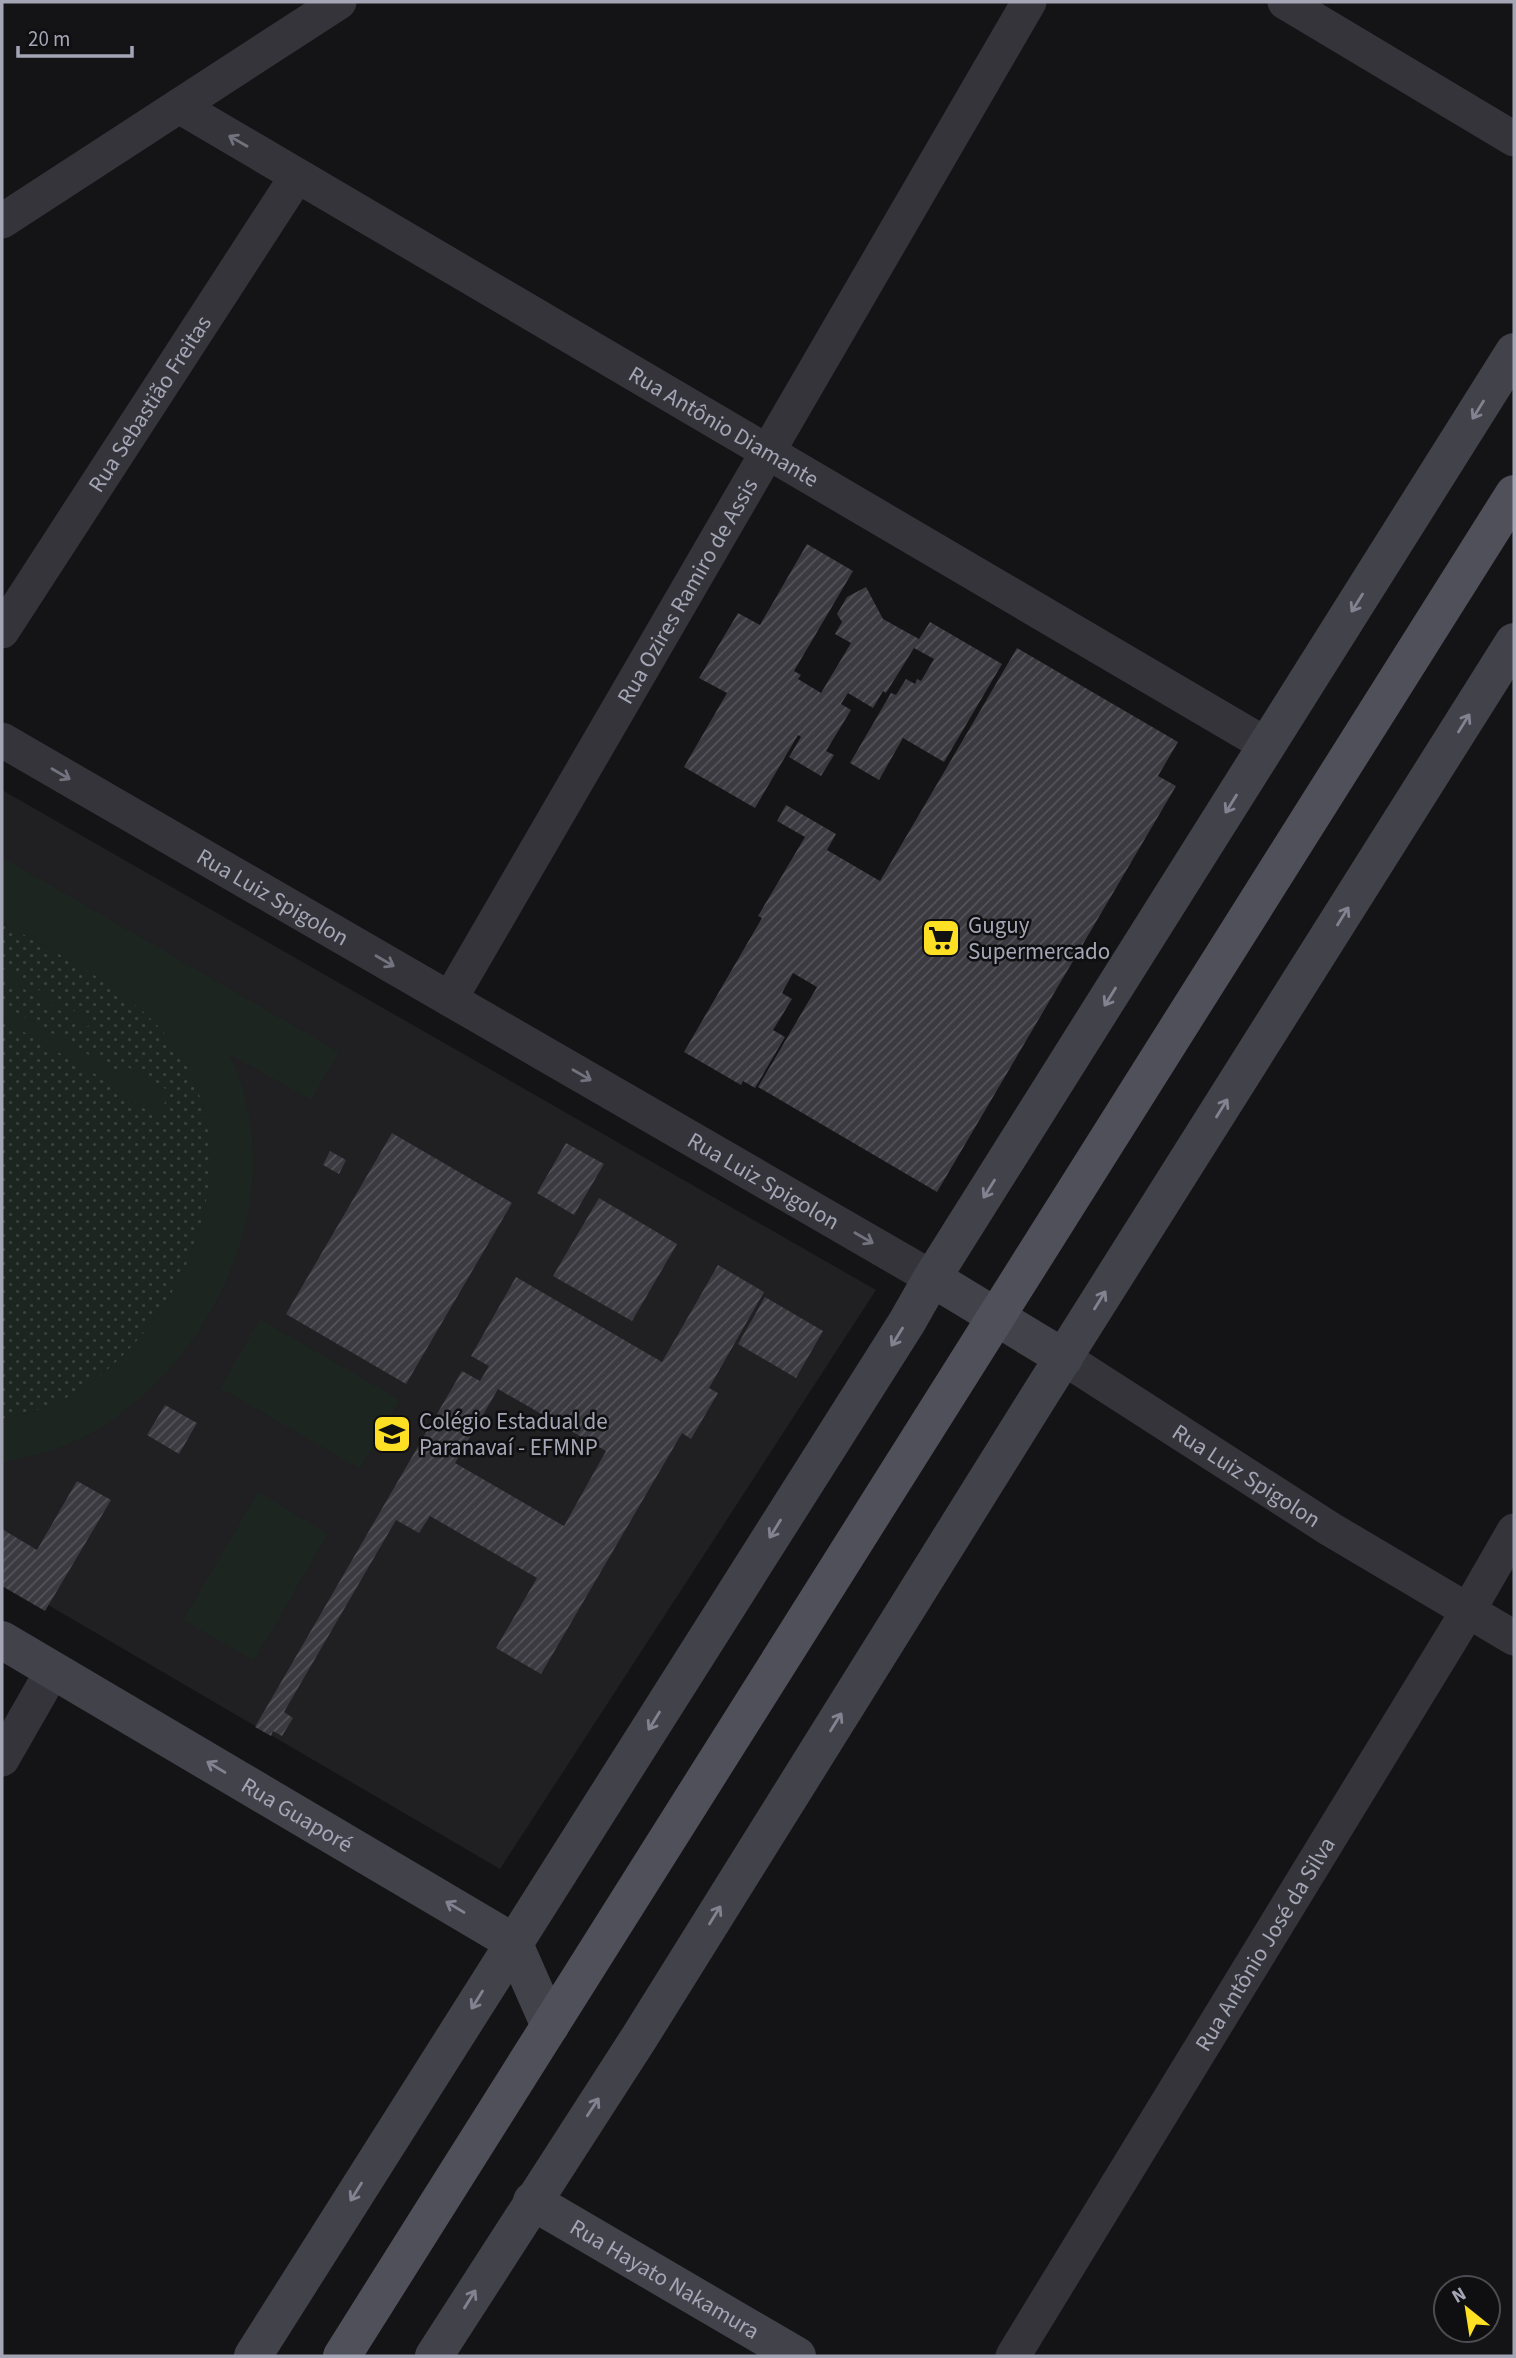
<svg xmlns="http://www.w3.org/2000/svg" width="1516" height="2358" font-family="'Source Sans 3',sans-serif">
<defs>
<pattern id="grass-dots" width="8" height="8" patternUnits="userSpaceOnUse" patternTransform="scale(1.75)"><rect width="8" height="8" fill="#1d2520"/><path d="M2 2h.1M6 6h.1" fill="none" stroke="#3b423e" stroke-width="1.8" stroke-linecap="round"/></pattern>
<pattern id="building-hatch" width="6" height="6" patternUnits="userSpaceOnUse" patternTransform="scale(1.75)"><rect width="6" height="6" fill="#3b3a40"/><path d="M-1 1l2-2M0 6l6-6M5 7l2-2" fill="none" stroke="#545459"/></pattern>
</defs>
<rect width="100%" height="100%" fill="#141315"/>
<path fill="#201f22" d="M 2,790 L 876,1290 L 500,1869 L 2,1578 Z"/>
<path fill="url(#grass-dots)" d="M 2,922 C 65,959 138,990 179,1053 C 255,1169 181,1331 72,1395 C 50,1408 26,1414 2,1419 Z"/>
<path fill="#1d2520" d="M 2,857 L 339,1052 L 311,1100 L 229,1054 C 296,1190 216,1361 92,1433 C 64,1449 33,1456 2,1463 L 2,1419 C 26,1414 50,1408 72,1395 C 181,1331 255,1169 179,1053 C 138,990 65,959 2,922 Z
M 2,968 L 91,1021 L 88,1027 L 2,976 Z
M 2,1004 L 121,1074 L 126,1066 L 171,1092 L 157,1116 L 112,1090 L 114,1085 L 2,1019 Z
M 260,1319 L 400,1400 L 360,1469 L 220,1388 Z
M 258,1492 L 328,1534 L 254,1661 L 183,1620 Z"/>
<path fill="url(#building-hatch)" fill-rule="evenodd" d="M 807,544 L 853,571 L 794,671 L 801,675 L 798,679 L 821,693 L 851,643 L 835,634 L 842,622 L 837,614 L 847,597 L 866,587 L 883,619 L 919,639 L 930,622 L 1002,664 L 944,762 L 903,738 L 879,780 L 850,763 L 891,693 L 896,695 L 906,679 L 915,684 L 917,679 L 921,681 L 934,659 L 914,648 L 886,693 L 883,691 L 873,708 L 848,693 L 841,704 L 851,710 L 826,751 L 834,755 L 821,776 L 789,757 L 801,737 L 798,735 L 755,808 L 684,767 L 727,693 L 699,678 L 738,613 L 760,625 Z
M 1017,648 L 1178,742 L 1158,776 L 1176,786 L 937,1192 L 758,1087 L 817,987 L 793,973 L 782,993 L 792,999 L 773,1030 L 785,1037 L 755,1088 L 743,1081 L 741,1085 L 684,1052 L 762,918 L 758,916 L 805,837 L 777,821 L 786,805 L 836,834 L 827,850 L 880,881 Z
M 392,1133 L 512,1203 L 406,1384 L 286,1314 Z
M 566,1143 L 604,1164 L 574,1215 L 537,1193 Z
M 330,1151 L 346,1160 L 339,1174 L 323,1165 Z
M 599,1198 L 677,1244 L 632,1321 L 553,1276 Z
M 718,1265 L 764,1292 L 709,1388 L 718,1393 L 691,1439 L 682,1433 L 541,1674 L 496,1648 L 537,1578 L 430,1516 L 419,1533 L 396,1520 L 284,1712 L 293,1718 L 282,1736 L 273,1731 L 271,1736 L 255,1727 L 462,1371 L 480,1381 L 489,1366 L 471,1356 L 516,1277 L 662,1362 ZM 498,1389 L 606,1451 L 564,1526 L 455,1463 Z
M 765,1297 L 823,1331 L 796,1378 L 738,1344 Z
M 165,1405 L 197,1423 L 179,1454 L 147,1435 Z
M 77,1481 L 111,1500 L 45,1611 L 2,1586 L 2,1529 L 37,1550 Z"/>
<g fill="none" stroke-linecap="round" stroke-linejoin="round">
<g stroke="#34343a" stroke-width="35">
<path d="M 1285,2 L 1514,139"/>
<path id="s1" d="M 179,106 L 1268,746"/>
<path d="M 2,221 L 339,2"/>
<path id="s2" d="M 2,631 L 297,176"/>
<path id="s3" d="M 2,740 L 932,1278"/>
<path id="s4" d="M 450,999 C 644,667 835,334 1029,2"/>
<path id="s5" d="M 1064,1358 L 1330,1529 L 1514,1638"/>
<path d="M 2,1759 L 53,1670"/>
<path id="s6" d="M 1013,2356 L 1468,1611 L 1514,1531"/>
</g>
<g stroke="#42424b" stroke-width="38">
<path d="M 932,1278 L 1064,1358"/>
<path id="s7" d="M 2,1640 L 513,1942 L 550,2026"/>
<path id="s8" d="M 532,2201 L 797,2356"/>
<path d="M 253,2356 L 907,1322 L 932,1278 L 1514,352"/>
<path d="M 434,2356 L 639,2038 L 1036,1401 L 1514,642"/>
</g>
<path stroke="#50505a" stroke-width="38" d="M 342,2356 L 1514,494"/>
</g>
<defs><path id="oneway-shaft" d="M-6 0H5M1.5-3L5.5 0L1.5 3" fill="none" stroke-width="1.6" stroke-linecap="round" stroke-linejoin="round" transform="scale(1.75)"/></defs>
<g stroke="#72737e">
<use href="#oneway-shaft" transform="translate(238 141) rotate(-150)"/>
<use href="#oneway-shaft" transform="translate(61 774) rotate(30)"/>
<use href="#oneway-shaft" transform="translate(385 961) rotate(30)"/>
<use href="#oneway-shaft" transform="translate(582 1075) rotate(30)"/>
<use href="#oneway-shaft" transform="translate(864 1238) rotate(30)"/>
</g>
<g stroke="#828391">
<use href="#oneway-shaft" transform="translate(1478 410) rotate(122)"/>
<use href="#oneway-shaft" transform="translate(1357 603) rotate(122)"/>
<use href="#oneway-shaft" transform="translate(1464 723) rotate(-58)"/>
<use href="#oneway-shaft" transform="translate(1231 804) rotate(122)"/>
<use href="#oneway-shaft" transform="translate(1343 916) rotate(-58)"/>
<use href="#oneway-shaft" transform="translate(1110 997) rotate(122)"/>
<use href="#oneway-shaft" transform="translate(1222 1108) rotate(-58)"/>
<use href="#oneway-shaft" transform="translate(989 1189) rotate(122)"/>
<use href="#oneway-shaft" transform="translate(1100 1300) rotate(-58)"/>
<use href="#oneway-shaft" transform="translate(897 1337) rotate(122)"/>
<use href="#oneway-shaft" transform="translate(775 1529) rotate(122)"/>
<use href="#oneway-shaft" transform="translate(654 1721) rotate(122)"/>
<use href="#oneway-shaft" transform="translate(836 1722) rotate(-58)"/>
<use href="#oneway-shaft" transform="translate(216 1767) rotate(-149)"/>
<use href="#oneway-shaft" transform="translate(455 1907) rotate(-149)"/>
<use href="#oneway-shaft" transform="translate(715 1915) rotate(-58)"/>
<use href="#oneway-shaft" transform="translate(477 2000) rotate(122)"/>
<use href="#oneway-shaft" transform="translate(593 2107) rotate(-57)"/>
<use href="#oneway-shaft" transform="translate(356 2192) rotate(122)"/>
<use href="#oneway-shaft" transform="translate(470 2299) rotate(-58)"/>
</g>
<defs>
<symbol id="supermarket-square" viewBox="-11 -11 22 22"><rect x="-9" y="-9" width="18" height="18" rx="4" fill="#fde024" stroke="#0f0e10"/><path d="M-6-5.5h2.5l.6 2H6L4.5 2H-2.5L-4.4-4H-6ZM-1.5 3.2a1.3 1.3 0 1 0 .1 0ZM3 3.2a1.3 1.3 0 1 0 .1 0Z" fill="#111"/></symbol>
<symbol id="school-square" viewBox="-11 -11 22 22"><rect x="-9" y="-9" width="18" height="18" rx="4" fill="#fde024" stroke="#0f0e10"/><path d="M0-5L7-2L0 1L-7-2ZM-4 1L0 2.5L4 1V4Q0 6-4 4Z" fill="#111"/></symbol>
</defs>
<g fill-rule="evenodd">
<use href="#supermarket-square" x="919" y="916" width="44" height="44"/>
<use href="#school-square" x="370" y="1412" width="44" height="44"/>
</g>
<g text-anchor="middle" stroke-width="5" stroke-linejoin="round" paint-order="stroke">
<g font-size="23" fill="#a4a6b6" stroke="#0f0e10">
<text dy="8" stroke="none"><textPath href="#s2" startOffset="271">Rua Sebastião Freitas</textPath></text>
<text dy="8" stroke="none"><textPath href="#s1" startOffset="632">Rua Antônio Diamante</textPath></text>
<text dy="8" stroke="none"><textPath href="#s4" startOffset="472">Rua Ozires Ramiro de Assis</textPath></text>
<text dy="8" stroke="none"><textPath href="#s3" startOffset="313">Rua Luiz Spigolon</textPath></text>
<text dy="8" stroke="none"><textPath href="#s3" startOffset="880">Rua Luiz Spigolon</textPath></text>
<text dy="8" stroke="none"><textPath href="#s5" startOffset="217">Rua Luiz Spigolon</textPath></text>
<text dy="8" stroke="none"><textPath href="#s7" startOffset="343">Rua Guaporé</textPath></text>
<text dy="8" stroke="none"><textPath href="#s6" startOffset="483">Rua Antônio José da Silva</textPath></text>
<text dy="8" stroke="none"><textPath href="#s8" startOffset="154">Rua Hayato Nakamura</textPath></text>
</g>
<g font-size="23" fill="#a4a6b6" stroke="#0f0e10" text-anchor="start">
<text x="968" y="933">Guguy<tspan x="968" dy="26">Supermercado</tspan></text>
<text x="419" y="1429">Colégio Estadual de<tspan x="419" dy="26">Paranavaí - EFMNP</tspan></text>
</g>
</g>
<rect width="1516" height="2358" fill="none" stroke="#a4a6b6" stroke-width="7"/>
<g transform="translate(1467 2309) rotate(330)"><circle r="33" fill="#0f0e10" stroke="#4b4b52" stroke-width="2"/>
<path d="M0-5L12 26L0 18L-12 26Z" fill="#fde024"/>
<text y="-10" font-size="19" font-weight="bold" text-anchor="middle" fill="#a4a6b6">N</text>
</g>
<path d="M18 46v10h114v-10" fill="none" stroke="#a4a6b6" stroke-width="3.5"/>
<text x="28" y="46" font-size="21" fill="#a4a6b6" stroke="#0f0e10" stroke-width="5" paint-order="stroke">20 m</text>
</svg>
